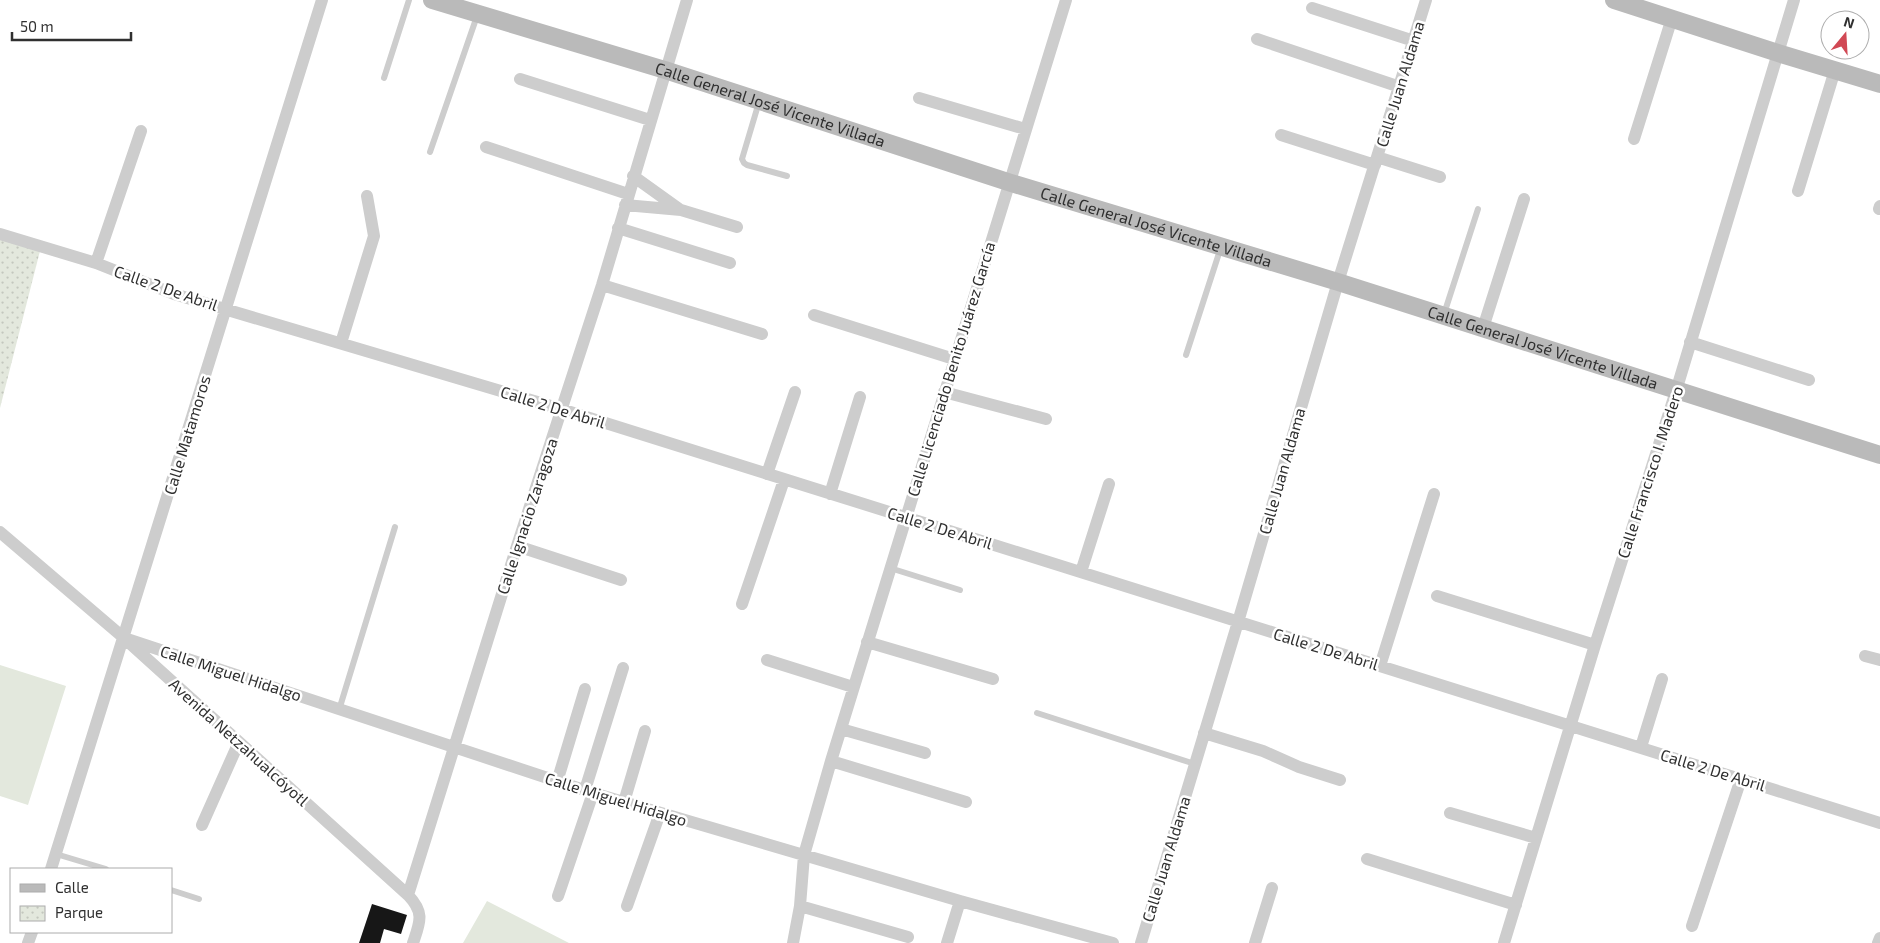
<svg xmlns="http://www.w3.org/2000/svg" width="1880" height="943" font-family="'Exo 2',sans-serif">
<defs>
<pattern id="park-dots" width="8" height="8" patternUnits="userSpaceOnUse" patternTransform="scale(1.25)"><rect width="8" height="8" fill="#e3e8dd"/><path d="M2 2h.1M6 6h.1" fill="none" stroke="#c3c7be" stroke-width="1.8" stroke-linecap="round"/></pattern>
</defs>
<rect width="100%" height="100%" fill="#fff"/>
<path fill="#e3e8dd" d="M 0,665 L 66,686 L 28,805 L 0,796 Z
M 487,901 L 569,943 L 463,943 Z"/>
<path fill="url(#park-dots)" d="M 0,234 L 41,247 L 0,408 Z"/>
<path fill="#171717" d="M 372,904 L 407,915 L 401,934 L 384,929 L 380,943 L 359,943 Z"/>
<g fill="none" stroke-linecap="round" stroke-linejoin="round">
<path stroke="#cdcdcd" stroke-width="6" d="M 384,78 L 409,0
M 759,102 L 742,159 L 744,163 L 747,165 L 787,176
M 430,152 L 477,16
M 1444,314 L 1478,209
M 1186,355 L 1221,247
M 890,568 L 960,590
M 339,710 L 395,527
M 1037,713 L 1195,764
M 56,854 L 106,869
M 171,890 L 199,899"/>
<path stroke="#cdcdcd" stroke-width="12" d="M 1312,8 L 1414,41
M 1257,39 L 1400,87
M 520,79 L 650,120
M 919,98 L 1025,129
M 1281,135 L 1375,165
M 1634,139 L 1672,18
M 486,147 L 628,194
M 1377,157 L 1440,177
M 633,176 L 679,209
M 1798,191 L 1835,70
M 625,205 L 681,210 L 737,227
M 1879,209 L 1880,206
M 618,228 L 730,263
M 0,234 L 96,263 L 174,294 L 561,409 L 1880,823
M 96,263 L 141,131
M 602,285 L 762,334
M 814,315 L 954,359
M 1483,328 L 1524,199
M 1690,342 L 1809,380
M 341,343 L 374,236 L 367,196
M 944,392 L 1046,419
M 767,474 L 795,392
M 830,494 L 860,397
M 0,532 L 124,638 L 408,895 C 425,913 420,922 413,943
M 517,546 L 621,580
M 1081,572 L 1109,484
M 1437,596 L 1595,645
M 742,604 L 784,480
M 124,638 L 593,793 L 960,901 L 1113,943
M 867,642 L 993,679
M 1865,656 L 1880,660
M 767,660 L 853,687
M 1380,666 L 1434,494
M 841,729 L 925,753
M 1204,733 L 1263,751 L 1299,767 L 1340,780
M 1641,747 L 1662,679
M 831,761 L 966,802
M 557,782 L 585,689
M 585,790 L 623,668
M 624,802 L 645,731
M 1450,813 L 1536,838
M 202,825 L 239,742
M 1367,859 L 1516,905
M 51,869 L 322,0
M 408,895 L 517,546 L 602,285 L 687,0
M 558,896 L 593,793
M 627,906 L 660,813
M 800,906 L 908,937
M 1692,926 L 1741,779
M 28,943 L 32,932
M 793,943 L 800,906 L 804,855 L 831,761 L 1066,0
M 947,943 L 960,901
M 1141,943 L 1238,622 L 1338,282 L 1426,0
M 1255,943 L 1272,888
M 1504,943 L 1595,645 L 1676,391 L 1794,0
M 1878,943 L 1880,938"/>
<g stroke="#bababa" stroke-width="18">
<path id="s1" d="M 432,0 L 665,70 L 1008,182 L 1338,282 L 1880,455"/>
<path d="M 1614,0 L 1778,53 L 1880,84"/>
</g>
</g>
<g text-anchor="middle" stroke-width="5" stroke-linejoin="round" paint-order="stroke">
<g font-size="16" fill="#303030" stroke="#fff">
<text transform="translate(1400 84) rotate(-73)" y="6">Calle Juan Aldama</text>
<text dy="6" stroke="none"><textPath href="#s1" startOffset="354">Calle General José Vicente Villada</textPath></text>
<text dy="6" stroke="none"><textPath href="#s1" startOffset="759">Calle General José Vicente Villada</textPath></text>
<text transform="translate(166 288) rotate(19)" y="6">Calle 2 De Abril</text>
<text dy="6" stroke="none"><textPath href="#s1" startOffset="1164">Calle General José Vicente Villada</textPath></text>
<text transform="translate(951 369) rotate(-73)" y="6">Calle Licenciado Benito Juárez García</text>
<text transform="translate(553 407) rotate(17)" y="6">Calle 2 De Abril</text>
<text transform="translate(187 435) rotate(-73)" y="6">Calle Matamoros</text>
<text transform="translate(1282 471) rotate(-74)" y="6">Calle Juan Aldama</text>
<text transform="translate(1650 472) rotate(-72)" y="6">Calle Francisco I. Madero</text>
<text transform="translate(527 516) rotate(-72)" y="6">Calle Ignacio Zaragoza</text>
<text transform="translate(940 528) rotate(17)" y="6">Calle 2 De Abril</text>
<text transform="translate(1326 649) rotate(17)" y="6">Calle 2 De Abril</text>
<text transform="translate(231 673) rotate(18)" y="6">Calle Miguel Hidalgo</text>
<text transform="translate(239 742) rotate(42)" y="6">Avenida Netzahualcóyotl</text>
<text transform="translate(1713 770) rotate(17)" y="6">Calle 2 De Abril</text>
<text transform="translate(616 799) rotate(17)" y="6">Calle Miguel Hidalgo</text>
<text transform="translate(1166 859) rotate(-73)" y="6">Calle Juan Aldama</text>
</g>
</g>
<rect x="10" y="868" width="162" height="65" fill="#ffffff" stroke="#acacac"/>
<rect x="20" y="884" width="25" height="8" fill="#bababa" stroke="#acacac"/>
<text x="55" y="893" font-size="15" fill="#303030">Calle</text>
<rect x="20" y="906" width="25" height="15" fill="url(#park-dots)" stroke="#acacac"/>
<text x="55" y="918" font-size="15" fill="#303030">Parque</text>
<g transform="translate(1845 35) rotate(18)"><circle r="24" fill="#ffffff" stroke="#acacac"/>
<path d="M0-4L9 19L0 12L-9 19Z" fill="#d14854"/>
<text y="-8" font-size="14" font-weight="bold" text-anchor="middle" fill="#303030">N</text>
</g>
<path d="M12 32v8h119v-8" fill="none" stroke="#303030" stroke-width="2.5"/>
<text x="20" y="32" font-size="15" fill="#303030" stroke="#ffffff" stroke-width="4" paint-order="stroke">50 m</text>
</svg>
